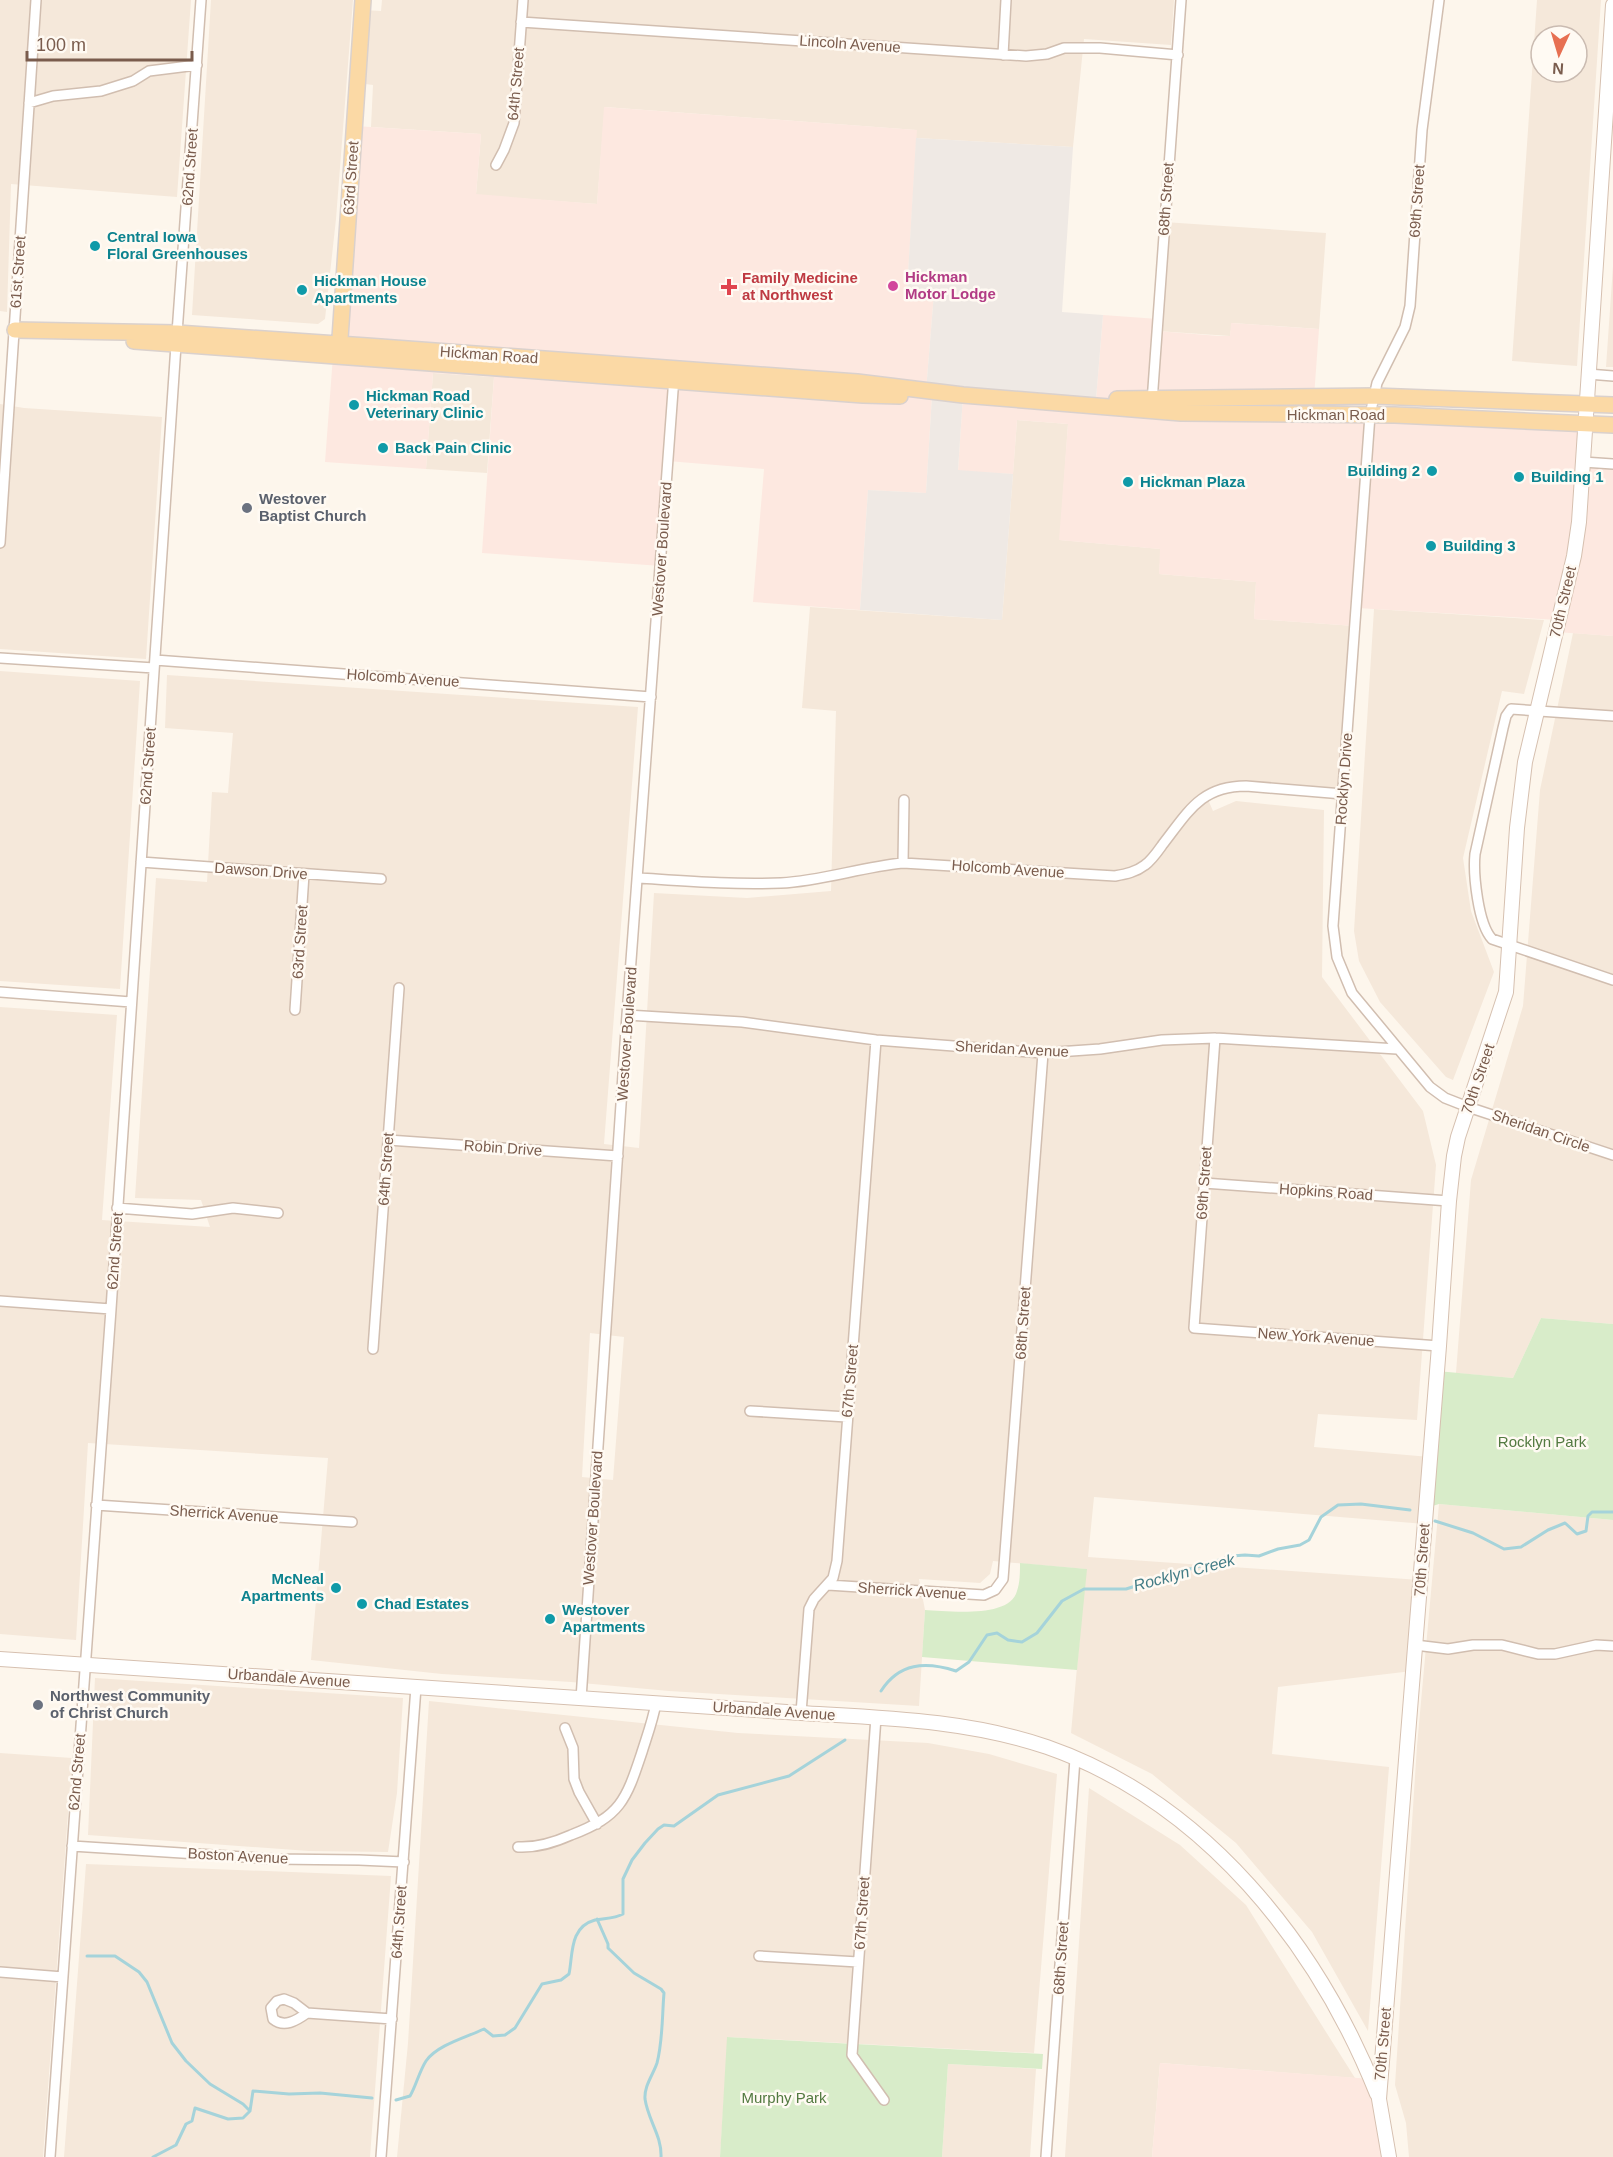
<svg xmlns="http://www.w3.org/2000/svg" width="1613" height="2157" font-family="Helvetica,sans-serif">
<rect width="100%" height="100%" fill="#fdf6ec"/>
<path fill="#f5e8da" fill-rule="evenodd" d="M 0,0 L 191,0 L 177,197 L 11,184 L 7,312 L 0,311 Z
M 211,0 L 353,0 L 336,219 L 325,319 L 318,324 L 192,315 Z
M 382,0 L 1174,0 L 1171,45 L 1084,39 L 1073,147 L 916,138 L 916,130 L 605,107 L 597,204 L 476,195 L 481,134 L 371,127 L 373,85 L 357,83 L 362,10 L 381,11 Z
M 1537,0 L 1601,0 L 1577,366 L 1512,361 ZM 1541,36 L 1577,36 L 1577,72 L 1541,72 Z
M 1164,222 L 1326,233 L 1319,329 L 1232,323 L 1230,336 L 1157,331 Z
M 1613,266 L 1613,367 L 1606,367 Z
M 433,373 L 494,377 L 487,473 L 426,469 Z
M 0,404 L 24,408 L 162,417 L 146,659 L 0,649 Z
M 1017,420 L 1068,424 L 1060,540 L 1161,549 L 1159,574 L 1256,582 L 1254,619 L 1355,626 L 1343,794 L 1246,786 L 1206,795 L 1213,811 L 1236,801 L 1324,810 L 1322,977 L 1423,1111 L 1436,1165 L 1417,1420 L 1318,1414 L 1314,1447 L 1430,1457 L 1425,1524 L 1094,1497 L 1088,1557 L 1420,1580 L 1412,1671 L 1278,1687 L 1272,1754 L 1389,1767 L 1368,2031 L 1312,1932 L 1236,1843 L 1152,1774 L 1071,1733 L 1086,1569 L 993,1561 L 990,1574 L 980,1583 L 919,1579 L 925,1610 L 919,1706 L 669,1691 L 571,1682 L 442,1674 L 311,1660 L 328,1458 L 88,1443 L 76,1640 L 0,1634 L 0,1007 L 117,1015 L 102,1220 L 210,1227 L 201,1200 L 135,1198 L 156,878 L 207,882 L 212,792 L 228,793 L 233,733 L 165,728 L 167,675 L 638,707 L 604,1144 L 639,1148 L 654,893 L 747,898 L 831,891 L 836,711 L 802,708 L 810,607 L 1002,620 ZM 590,1333 L 624,1337 L 613,1480 L 582,1477 Z
M 1374,609 L 1544,620 L 1524,694 L 1502,691 L 1463,858 L 1471,911 L 1494,972 L 1453,1080 L 1446,1077 L 1380,1002 L 1359,961 L 1354,931 Z
M 1573,633 L 1613,636 L 1613,1324 L 1541,1318 L 1513,1378 L 1456,1373 L 1471,1180 L 1523,1006 L 1540,790 Z
M 0,671 L 140,681 L 120,989 L 0,981 Z
M 1439,1504 L 1613,1520 L 1613,2157 L 1409,2157 L 1406,2123 L 1395,2085 L 1417,1746 Z
M 95,1678 L 403,1698 L 397,1793 L 388,1852 L 309,1851 L 88,1835 Z
M 429,1701 L 738,1733 L 928,1743 L 989,1754 L 1057,1774 L 1034,2053 L 728,2037 L 720,2157 L 397,2157 L 408,2043 Z
M 0,1753 L 72,1758 L 43,2157 L 0,2157 Z
M 1089,1788 L 1180,1845 L 1246,1905 L 1355,2078 L 1160,2063 L 1152,2157 L 1065,2157 Z
M 86,1864 L 391,1876 L 370,2157 L 64,2157 Z
M 948,2064 L 1036,2069 L 1030,2157 L 942,2157 Z"/>
<path fill="#fde8e0" d="M 604,107 L 917,130 L 907,291 L 934,293 L 926,391 L 340,344 L 355,126 L 481,134 L 476,194 L 597,204 Z
M 1103,315 L 1158,319 L 1157,331 L 1219,336 L 1230,336 L 1231,323 L 1319,329 L 1314,397 L 1096,399 Z
M 333,356 L 863,395 L 932,396 L 926,493 L 868,490 L 860,610 L 753,602 L 764,469 L 668,461 L 661,566 L 482,553 L 494,377 L 433,373 L 426,469 L 325,462 Z
M 963,395 L 1585,424 L 1583,462 L 1613,464 L 1613,636 L 1556,632 L 1558,620 L 1357,608 L 1355,626 L 1254,619 L 1256,582 L 1159,574 L 1160,549 L 1059,540 L 1068,424 L 1017,420 L 1013,474 L 958,471 Z
M 1160,2063 L 1371,2079 L 1389,2157 L 1152,2157 Z"/>
<path fill="#efe9e4" d="M 916,138 L 1073,147 L 1062,312 L 1103,315 L 1096,399 L 963,396 L 958,470 L 1013,474 L 1002,620 L 860,610 L 868,490 L 926,493 L 932,396 L 926,391 L 934,293 L 907,291 Z"/>
<path fill="#d8ecc9" d="M 1541,1318 L 1613,1324 L 1613,1520 L 1439,1504 L 1426,1508 L 1437,1371 L 1513,1378 Z
M 1020,1563 L 1087,1569 L 1077,1670 L 922,1657 L 925,1610 C 947,1611 1010,1619 1017,1591 C 1020,1583 1020,1572 1020,1563 Z
M 727,2037 L 1043,2054 L 1042,2069 L 948,2064 L 942,2157 L 720,2157 Z"/>
<g fill="none" stroke-linecap="round" stroke-linejoin="round">
<path stroke="#a5d3da" stroke-width="3" d="M 1435,1521 L 1473,1533 L 1504,1549 L 1521,1547 L 1548,1530 L 1565,1523 L 1577,1534 L 1586,1531 L 1588,1516 L 1592,1512 L 1613,1512
M 881,1691 C 899,1663 925,1661 956,1671 L 969,1662 L 987,1635 L 997,1633 L 1008,1640 L 1022,1642 L 1037,1633 L 1062,1601 L 1084,1589 L 1126,1589 L 1232,1556 L 1245,1555 L 1259,1556 L 1278,1549 L 1300,1545 L 1309,1540 L 1321,1517 L 1338,1505 L 1361,1504 L 1410,1510
M 597,1919 L 608,1944 L 608,1948 L 634,1973 L 661,1989 L 664,1993 C 662,2016 663,2040 657,2063 C 653,2075 644,2086 645,2099 C 648,2120 662,2136 661,2157
M 87,1956 L 115,1956 L 139,1972 L 147,1982 L 172,2043 L 186,2061 L 210,2084 L 243,2104 L 250,2111
M 396,2100 L 410,2096 C 416,2086 419,2072 426,2061 C 437,2045 467,2037 484,2029 L 493,2036 L 505,2035 L 515,2028 L 542,1984 L 561,1980 L 569,1974 C 573,1955 569,1927 595,1920 C 604,1918 614,1919 623,1914 L 623,1879 L 632,1860 L 645,1843 L 658,1829 L 664,1825 L 674,1826 L 718,1795 L 789,1776 L 845,1740
M 153,2157 L 176,2145 L 186,2124 L 192,2121 L 195,2108 L 228,2119 L 243,2118 L 250,2111 L 253,2091 L 289,2094 L 320,2093 L 372,2098"/>
<defs>
<path id="street" d="M 1439,0 L 1422,130 L 1410,306 L 1405,327 L 1377,383 L 1370,415 L 1333,926 L 1337,957 L 1352,993 L 1430,1087 L 1445,1098 L 1468,1107 L 1613,1155
M 521,22 L 1026,56 L 1047,54 L 1064,48 L 1100,48 L 1178,55
M 1003,55 L 1006,0
M 29,103 L 53,96 L 101,91 L 133,81 L 149,71 L 197,65
M 496,165 L 504,150 L 514,123 L 523,0
M 177,333 L 201,0
M 1588,374 L 1613,376
M 1152,402 L 1181,0
M 1583,462 L 1613,464
M 0,543 L 36,0
M 0,658 L 154,668
M 155,660 L 651,697
M 1613,716 L 1511,709 L 1506,716 L 1503,728 L 1475,854 C 1473,874 1478,924 1492,939 L 1613,980
M 141,862 L 381,879
M 903,863 L 904,800
M 639,878 C 686,881 734,885 781,883 C 822,881 861,867 903,863 L 1115,876 C 1126,874 1136,872 1145,865 C 1152,860 1158,851 1163,844 C 1188,812 1201,786 1246,786 L 1343,794
M 0,992 L 131,1002
M 295,1010 L 304,874
M 627,1015 L 742,1022 L 876,1040 L 1043,1053 L 1100,1049 L 1162,1040 L 1215,1038 L 1397,1049
M 1215,1038 L 1194,1328 L 1439,1346
M 388,1140 L 618,1156
M 1204,1183 L 1449,1201
M 117,1208 L 192,1214 L 233,1208 L 278,1213
M 0,1301 L 111,1309
M 373,1349 L 399,988
M 750,1411 L 847,1417
M 96,1505 L 352,1522
M 828,1585 L 984,1595 L 995,1590 L 1003,1579 L 1043,1053
M 1415,1645 L 1448,1649 L 1473,1645 L 1502,1645 L 1538,1654 L 1555,1654 L 1596,1645 L 1613,1646
M 581,1699 L 627,1015 L 674,377
M 801,1713 L 809,1609 L 814,1599 L 833,1578 L 837,1561 L 876,1040
M 876,1717 L 852,2055 L 884,2100
M 565,1728 L 573,1748 L 574,1779 L 579,1792 L 597,1824
M 72,1846 L 274,1859 L 359,1860 L 404,1862
M 518,1847 C 537,1848 553,1843 571,1835 C 621,1816 626,1800 642,1752 C 647,1736 653,1720 656,1703
M 759,1956 L 858,1962
M 0,1972 L 63,1977
M 307,2013 C 296,2021 284,2028 273,2019 L 271,2008 L 277,2001 L 284,1999 L 294,2003 L 307,2013 L 392,2019
M 50,2157 L 111,1309 L 176,345
M 381,2157 L 416,1687
M 1046,2157 L 1075,1759"/>
<path id="secondary" d="M 0,1659 L 801,1713 C 885,1718 968,1720 1047,1747 C 1205,1802 1317,1944 1377,2094
M 1389,2157 L 1379,2099 L 1439,1346 L 1449,1201 L 1454,1156 L 1458,1137 L 1506,992 L 1517,828 L 1525,762 L 1574,556 L 1579,522 L 1613,5"/>
<path id="primary" d="M 15,330 L 177,333 L 367,346 L 857,382 L 963,395 L 1181,413 L 1395,415 L 1613,425
M 134,341 L 863,395 L 900,396
M 339,353 L 363,0
M 1117,399 L 1374,396 L 1613,405"/>
</defs>
<use href="#street" stroke="#d1beb0" stroke-width="12"/>
<use href="#secondary" stroke="#d6c0b0" stroke-width="16"/>
<use href="#primary" stroke="#dad1cd" stroke-width="18"/>
<use href="#street" stroke="#fff" stroke-width="9"/>
<use href="#secondary" stroke="#fff" stroke-width="14"/>
<use href="#primary" stroke="#fbd9a5" stroke-width="15"/>
</g>
<g fill="#0f9aa8" stroke="#fffaf3" stroke-width="2">
<circle cx="95" cy="246" r="6"/>
<circle cx="302" cy="290" r="6"/>
<circle cx="354" cy="405" r="6"/>
<circle cx="383" cy="448" r="6"/>
<circle cx="1432" cy="471" r="6"/>
<circle cx="1519" cy="477" r="6"/>
<circle cx="1128" cy="482" r="6"/>
<circle cx="1431" cy="546" r="6"/>
<circle cx="336" cy="1588" r="6"/>
<circle cx="362" cy="1604" r="6"/>
<circle cx="550" cy="1619" r="6"/>
</g>
<circle fill="#d1479c" stroke="#fffaf3" stroke-width="2" cx="893" cy="286" r="6"/>
<path fill="#e0444e" stroke="#fffaf3" stroke-width="2" d="M726 278h6v6h6v6h-6v6h-6v-6h-6v-6h6z"/>
<g fill="#6b7280" stroke="#fffaf3" stroke-width="2">
<circle cx="247" cy="508" r="6"/>
<circle cx="38" cy="1705" r="6"/>
</g>
<g text-anchor="middle" stroke-width="5" stroke-linejoin="round" paint-order="stroke">
<g font-size="15" fill="#7a5c4d" stroke="#fffaf3">
<text transform="translate(850 44) rotate(4)" y="5">Lincoln Avenue</text>
<text transform="translate(516 84) rotate(-85)" y="5">64th Street</text>
<text transform="translate(190 167) rotate(-86)" y="5">62nd Street</text>
<text transform="translate(351 178) rotate(-86)" y="5">63rd Street</text>
<text transform="translate(1166 199) rotate(-86)" y="5">68th Street</text>
<text transform="translate(1417 201) rotate(-86)" y="5">69th Street</text>
<text transform="translate(18 272) rotate(-86)" y="5">61st Street</text>
<text transform="translate(489 355) rotate(4)" y="5">Hickman Road</text>
<text x="1336" y="420">Hickman Road</text>
<text transform="translate(662 549) rotate(-86)" y="5">Westover Boulevard</text>
<text transform="translate(1563 602) rotate(-77)" y="5">70th Street</text>
<text transform="translate(403 678) rotate(4)" y="5">Holcomb Avenue</text>
<text transform="translate(148 766) rotate(-86)" y="5">62nd Street</text>
<text transform="translate(1344 779) rotate(-86)" y="5">Rocklyn Drive</text>
<text transform="translate(1008 869) rotate(4)" y="5">Holcomb Avenue</text>
<text transform="translate(261 871) rotate(4)" y="5">Dawson Drive</text>
<text transform="translate(300 942) rotate(-86)" y="5">63rd Street</text>
<text transform="translate(627 1034) rotate(-86)" y="5">Westover Boulevard</text>
<text transform="translate(1012 1049) rotate(3)" y="5">Sheridan Avenue</text>
<text transform="translate(1478 1079) rotate(-71)" y="5">70th Street</text>
<text transform="translate(1541 1131) rotate(19)" y="5">Sheridan Circle</text>
<text transform="translate(503 1148) rotate(4)" y="5">Robin Drive</text>
<text transform="translate(386 1169) rotate(-86)" y="5">64th Street</text>
<text transform="translate(1204 1183) rotate(-86)" y="5">69th Street</text>
<text transform="translate(1326 1192) rotate(4)" y="5">Hopkins Road</text>
<text transform="translate(115 1251) rotate(-86)" y="5">62nd Street</text>
<text transform="translate(1023 1323) rotate(-86)" y="5">68th Street</text>
<text transform="translate(1316 1337) rotate(4)" y="5">New York Avenue</text>
<text transform="translate(850 1381) rotate(-85)" y="5">67th Street</text>
<text transform="translate(224 1514) rotate(4)" y="5">Sherrick Avenue</text>
<text transform="translate(593 1518) rotate(-86)" y="5">Westover Boulevard</text>
<text transform="translate(1422 1560) rotate(-86)" y="5">70th Street</text>
<text transform="translate(912 1591) rotate(4)" y="5">Sherrick Avenue</text>
<text transform="translate(289 1678) rotate(4)" y="5">Urbandale Avenue</text>
<text transform="translate(774 1711) rotate(4)" y="5">Urbandale Avenue</text>
<text transform="translate(77 1772) rotate(-85)" y="5">62nd Street</text>
<text transform="translate(238 1856) rotate(3)" y="5">Boston Avenue</text>
<text transform="translate(862 1913) rotate(-86)" y="5">67th Street</text>
<text transform="translate(399 1922) rotate(-86)" y="5">64th Street</text>
<text transform="translate(1061 1958) rotate(-86)" y="5">68th Street</text>
<text transform="translate(1383 2044) rotate(-85)" y="5">70th Street</text>
</g>
<g font-size="15" font-weight="bold" fill="#0d838f" stroke="#fffaf3" text-anchor="start">
<text x="107" y="242">Central Iowa<tspan x="107" dy="17">Floral Greenhouses</tspan></text>
<text x="314" y="286">Hickman House<tspan x="314" dy="17">Apartments</tspan></text>
<text x="366" y="401">Hickman Road<tspan x="366" dy="17">Veterinary Clinic</tspan></text>
<text x="395" y="453">Back Pain Clinic</text>
<text x="1420" y="476" text-anchor="end">Building 2</text>
<text x="1531" y="482">Building 1</text>
<text x="1140" y="487">Hickman Plaza</text>
<text x="1443" y="551">Building 3</text>
<text x="324" y="1584" text-anchor="end">McNeal<tspan x="324" dy="17">Apartments</tspan></text>
<text x="374" y="1609">Chad Estates</text>
<text x="562" y="1615">Westover<tspan x="562" dy="17">Apartments</tspan></text>
</g>
<g font-size="15" font-weight="bold" fill="#b23c85" stroke="#fffaf3" text-anchor="start">
<text x="905" y="282">Hickman<tspan x="905" dy="17">Motor Lodge</tspan></text>
</g>
<g font-size="15" font-weight="bold" fill="#be3a42" stroke="#fffaf3" text-anchor="start">
<text x="742" y="283">Family Medicine<tspan x="742" dy="17">at Northwest</tspan></text>
</g>
<g font-size="15" font-weight="bold" fill="#5b616d" stroke="#fffaf3" text-anchor="start">
<text x="259" y="504">Westover<tspan x="259" dy="17">Baptist Church</tspan></text>
<text x="50" y="1701">Northwest Community<tspan x="50" dy="17">of Christ Church</tspan></text>
</g>
<g font-size="15" fill="#537a41" stroke="#fffaf3">
<text x="1542" y="1447">Rocklyn Park</text>
<text x="784" y="2103">Murphy Park</text>
</g>
<g font-size="16" font-style="italic" fill="#437c86" stroke="#fffaf3">
<text transform="translate(1184 1572) rotate(-15)" y="6">Rocklyn Creek</text>
</g>
</g>
<g transform="translate(1559 54) rotate(184)"><circle r="28" fill="#fffaf3" stroke="#cabbb1" stroke-width="1.5"/>
<path d="M0-4.5L10 22L0 15L-10 22Z" fill="#e76f51"/>
<text y="-9" font-size="16" font-weight="bold" text-anchor="middle" fill="#7a5c4d">N</text>
</g>
<path d="M27 51v9h165v-9" fill="none" stroke="#7a5c4d" stroke-width="3"/>
<text x="36" y="51" font-size="18" fill="#7a5c4d" stroke="#fffaf3" stroke-width="4.5" paint-order="stroke">100 m</text>
</svg>
